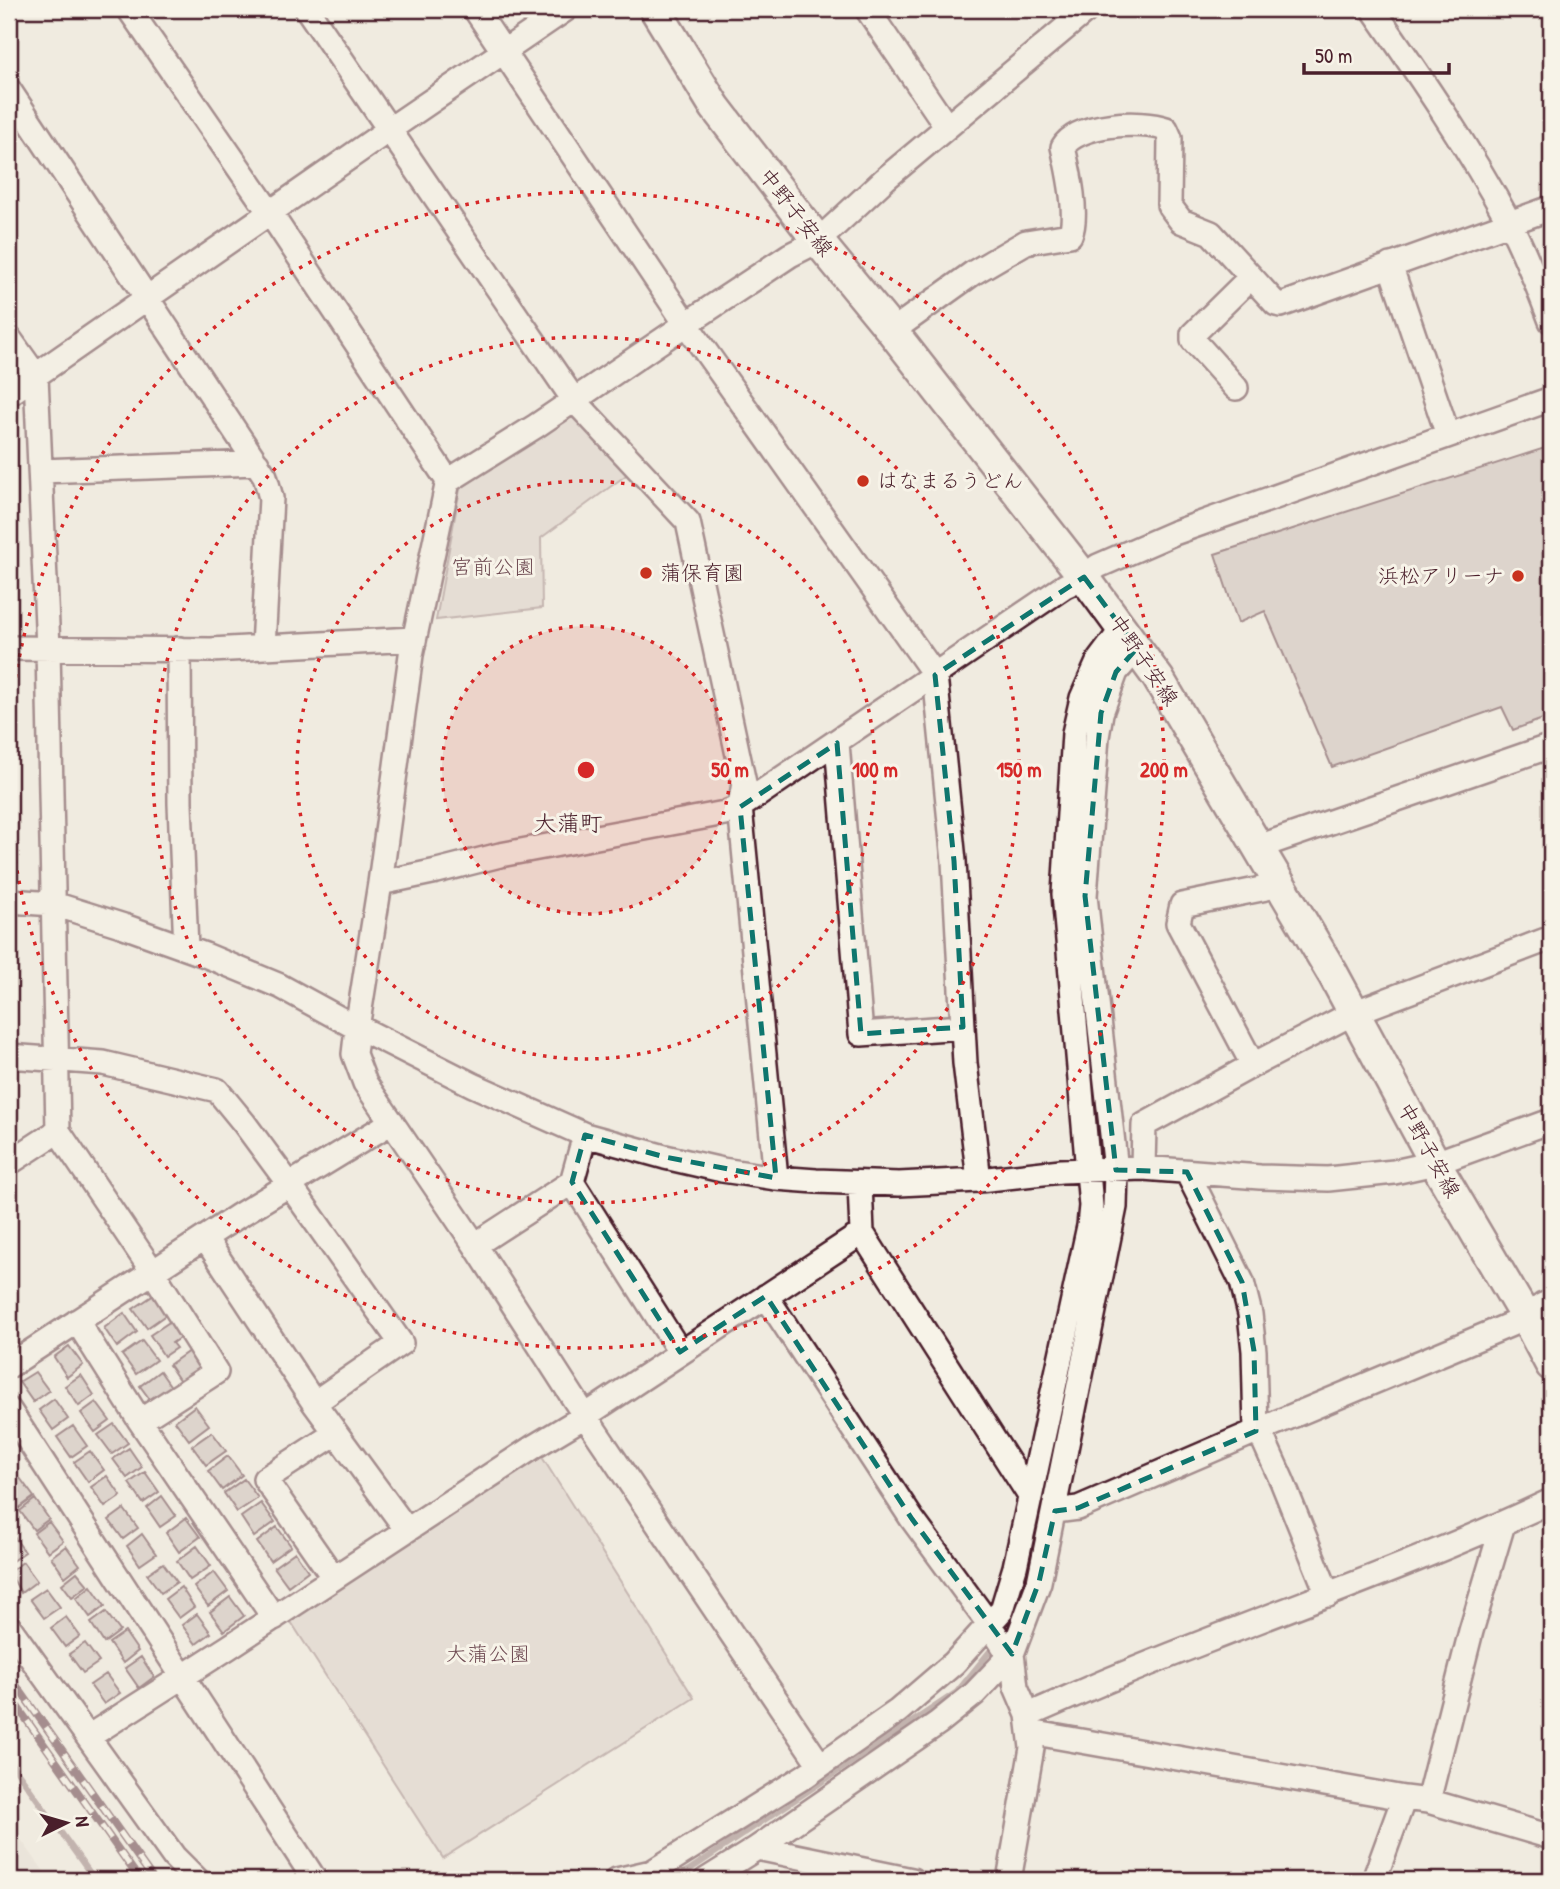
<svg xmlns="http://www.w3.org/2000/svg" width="1560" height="1889" font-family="'Patrick Hand','Klee One',sans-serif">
<rect width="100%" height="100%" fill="#f0ebe0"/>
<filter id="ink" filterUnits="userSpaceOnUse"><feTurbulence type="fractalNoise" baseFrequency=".0143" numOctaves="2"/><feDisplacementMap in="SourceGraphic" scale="14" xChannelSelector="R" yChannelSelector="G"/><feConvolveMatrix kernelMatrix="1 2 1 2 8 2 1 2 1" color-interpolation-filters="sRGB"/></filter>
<g filter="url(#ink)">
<path fill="#e3dcd2" d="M 9,1823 L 43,1870 L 50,1880 L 9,1880 Z"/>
<path fill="#d8cdc6" stroke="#917678" stroke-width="2" d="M 571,416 L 629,473 L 541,538 L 542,608 L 436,620 L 460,489 Z
M 535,1446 L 694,1698 L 443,1858 L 284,1611 Z"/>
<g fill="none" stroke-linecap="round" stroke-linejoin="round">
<path stroke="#8b6f72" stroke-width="6" d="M 1089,1030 L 1098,1127
M 1002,1636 L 1008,1627 L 1028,1567 L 1060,1414
M 9,1760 L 95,1880
M 670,1880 L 689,1870 L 957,1692 L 995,1645"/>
</g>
<path fill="#c6b8b3" stroke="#4a1f2b" stroke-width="2" d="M 1551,446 L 1551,716 L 1513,730 L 1502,707 L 1332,767 L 1265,611 L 1238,623 L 1215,554 Z
M 154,1295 L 167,1314 L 147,1328 L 133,1309 Z
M 124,1313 L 137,1332 L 117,1347 L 104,1328 Z
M 171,1321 L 181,1337 L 172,1343 L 176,1348 L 164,1356 L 150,1335 Z
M 142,1341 L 156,1360 L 136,1374 L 122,1355 Z
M 69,1346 L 83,1365 L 67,1377 L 54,1357 Z
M 189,1351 L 203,1370 L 182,1384 L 169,1365 Z
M 160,1371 L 174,1391 L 154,1405 L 140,1386 Z
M 35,1372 L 49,1391 L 33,1402 L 19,1382 Z
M 81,1375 L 94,1395 L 79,1406 L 65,1386 Z
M 54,1399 L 68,1419 L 53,1430 L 39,1410 Z
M 96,1402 L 110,1421 L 95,1432 L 81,1413 Z
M 195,1406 L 209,1425 L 189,1440 L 175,1421 Z
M 114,1424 L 128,1443 L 112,1454 L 98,1435 Z
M 73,1426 L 87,1446 L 71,1457 L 57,1437 Z
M 212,1432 L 226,1451 L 206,1465 L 192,1446 Z
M 129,1448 L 142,1467 L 127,1478 L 113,1459 Z
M 90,1451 L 104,1470 L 88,1482 L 74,1462 Z
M 228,1456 L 242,1475 L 222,1490 L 208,1471 Z
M 145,1472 L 159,1492 L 143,1503 L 129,1483 Z
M 107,1476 L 121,1496 L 105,1507 L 91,1487 Z
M 20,1478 L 34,1497 L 19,1508 L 9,1494 L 9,1486 Z
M 244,1479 L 258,1498 L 237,1512 L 224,1493 Z
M 162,1496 L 176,1516 L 160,1527 L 147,1508 Z
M 35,1499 L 49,1519 L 34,1530 L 20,1511 Z
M 261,1503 L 275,1522 L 254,1537 L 241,1517 Z
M 124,1509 L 138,1528 L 123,1539 L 109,1520 Z
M 186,1518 L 200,1537 L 179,1552 L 166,1533 Z
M 49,1522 L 63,1541 L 48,1552 L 34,1533 Z
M 277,1527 L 291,1546 L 270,1561 L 257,1542 Z
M 11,1533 L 25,1552 L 9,1563 L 9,1534 Z
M 142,1534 L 156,1554 L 140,1565 L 127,1546 Z
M 66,1546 L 80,1565 L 65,1577 L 51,1557 Z
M 197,1546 L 211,1566 L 190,1580 L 177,1561 Z
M 295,1552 L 308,1571 L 288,1586 L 274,1567 Z
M 23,1562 L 37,1581 L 21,1593 L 9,1572 Z
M 163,1563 L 177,1582 L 161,1593 L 147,1574 Z
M 77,1572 L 88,1585 L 72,1597 L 62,1584 Z
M 214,1572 L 228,1591 L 208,1606 L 194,1587 Z
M 91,1586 L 105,1606 L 90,1617 L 76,1598 Z
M 181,1587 L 194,1607 L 179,1618 L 165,1599 Z
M 46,1588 L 60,1607 L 44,1618 L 30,1599 Z
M 230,1597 L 244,1616 L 224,1631 L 210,1612 Z
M 106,1612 L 120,1631 L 104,1643 L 91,1623 Z
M 197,1614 L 211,1633 L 196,1644 L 182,1625 Z
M 66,1617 L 80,1636 L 65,1647 L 51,1628 Z
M 125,1632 L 138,1651 L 123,1663 L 109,1643 Z
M 85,1643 L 99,1662 L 83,1673 L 69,1654 Z
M 141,1657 L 154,1677 L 139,1688 L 125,1668 Z
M 106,1674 L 120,1693 L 104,1704 L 90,1685 Z"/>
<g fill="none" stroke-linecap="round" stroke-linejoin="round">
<defs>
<path id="minor" d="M 129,9 L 270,213 L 448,481
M 307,9 L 574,400 L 688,522 L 744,783 L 740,807 L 776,1178
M 475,9 L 686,324 L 935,675 L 954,861 L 965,1063 L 979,1180
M 867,9 L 947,127
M 1373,9 C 1421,78 1469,148 1509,222 C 1526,254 1538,287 1551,321
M 9,90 L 265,476 L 271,498 L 263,647
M 1390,265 L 1448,435
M 892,331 L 973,273 L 1026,242 L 1070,235 C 1079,215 1068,169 1063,147 C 1077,123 1141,120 1166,129 L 1170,138 L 1169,205 L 1181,221 L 1211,233 L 1276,304 L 1281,305 L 1551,208
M 9,338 L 36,376 L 48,648 L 58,1131 L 9,1163
M 1236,388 L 1193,340 L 1193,334 L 1251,277
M 9,394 L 390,129 L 566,9
M 41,471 L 257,463
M 9,648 L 211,650 L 414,639
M 179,649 L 180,804 L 186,948
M 837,743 L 861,1034 L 963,1027
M 1258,847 L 1551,746
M 380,883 L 437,871 L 500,855 L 725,813 L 740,807 L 1065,586 L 1084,577 L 1098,566 L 1174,533 L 1551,399
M 9,901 L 54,904 L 124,926 L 205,955 L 280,986 L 357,1028 L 366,1031 L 473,1085 L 585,1135 L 665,1157 L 722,1170 L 776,1178 L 816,1181 L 899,1184 L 979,1180 L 1061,1171 L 1143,1168 L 1260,1177 L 1328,1179 L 1394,1172 L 1435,1163 L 1551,1121
M 9,1056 L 103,1063 L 217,1090 L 244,1123 L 289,1184 L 401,1343 L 314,1403 L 407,1530
M 1253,1065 L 1178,923 L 1182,905 L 1281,885
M 58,1131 L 153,1272 L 216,1372 L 140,1421 L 274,1618
M 1143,1168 L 1144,1125 L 1253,1065 L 1353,1013 L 1551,938
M 1187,1172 L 1242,1282 L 1250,1314 L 1254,1351 L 1256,1431
M 572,1182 L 680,1352
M 862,1233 L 1030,1496
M 205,1238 L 314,1403
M 475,1245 L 572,1182 L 585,1135
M 766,1296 L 912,1519 L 989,1624 L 1006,1650 L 1012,1654 L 1016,1687 L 1028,1715 L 1032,1748 L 1009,1880
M 77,1321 L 140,1421
M 9,1366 L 238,1216 L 392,1122
M 9,1410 L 315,1880
M 1259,1430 L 1282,1481 L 1328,1595
M 1055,1511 L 1078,1508 L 1259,1430 L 1526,1318 L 1543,1305 L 1551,1302
M 334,1578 L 265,1479 L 336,1433
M 9,1627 L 174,1857 L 197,1880
M 1028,1715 C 1059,1702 1089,1688 1121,1675 C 1264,1616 1411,1567 1551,1501
M 1030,1732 L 1404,1798 L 1428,1801 L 1551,1837
M 88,1737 L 229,1647 L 535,1446 L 585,1416 L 862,1233 L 860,1183
M 820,1765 L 585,1416 L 475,1245 L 365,1083 L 354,1054 L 357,1028 L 380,883 L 411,655 L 448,481 L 536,426 L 686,324 L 790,255 L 818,241 L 885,179 L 1088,9
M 1428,1801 L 1471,1631 L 1503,1524
M 757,1848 L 938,1723 L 974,1694 L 1012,1654 L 1039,1582 L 1115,1207 L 1116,1170 L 1085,896 L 1097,737 L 1101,713 L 1116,672 L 1137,648
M 617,1880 L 652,1872 L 805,1776 L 898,1711 L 954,1663 L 1002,1610 L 1015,1567 L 1089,1226 L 1091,1206 L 1064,894 L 1074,733 L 1082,698 L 1099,660 L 1123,628
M 706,1880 L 757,1848 L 912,1880
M 1374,1880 L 1404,1798"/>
<path id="major" d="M 655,9 L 715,107 L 818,241 L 892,331 L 1084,577 L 1158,678 L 1333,974 L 1435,1163 L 1526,1318 L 1551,1365"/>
</defs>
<use href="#minor" stroke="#4a1f2b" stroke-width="28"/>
<use href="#major" stroke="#4a1f2b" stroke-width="35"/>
<use href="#minor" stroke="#f7f3e8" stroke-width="23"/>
<use href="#major" stroke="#f7f3e8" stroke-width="30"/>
<defs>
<path id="rail" d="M 9,1675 L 154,1880
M 9,1695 L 140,1880"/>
</defs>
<use href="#rail" stroke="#4a1f2b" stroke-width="8"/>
<use href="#rail" stroke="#f7f3e8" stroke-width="5" stroke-dasharray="16" stroke-linecap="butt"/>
</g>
</g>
<path d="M0 0H1560V1889H0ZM 1084,577 L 1137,648 L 1116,672 L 1101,713 L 1085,896 L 1116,1170 L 1187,1172 L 1242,1282 L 1254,1351 L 1256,1431 L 1078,1508 L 1055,1511 L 1039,1582 L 1012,1654 L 912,1519 L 766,1296 L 680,1352 L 572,1182 L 585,1135 L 665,1157 L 776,1178 L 740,807 L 837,743 L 861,1034 L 963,1027 L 954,861 L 935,675 Z" fill="#f0ebe0" fill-opacity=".55" fill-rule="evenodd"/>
<path fill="none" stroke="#0f766e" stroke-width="5" stroke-dasharray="14 9" stroke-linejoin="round" d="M 1084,577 L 1137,648 L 1116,672 L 1101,713 L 1085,896 L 1116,1170 L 1187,1172 L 1242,1282 L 1254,1351 L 1256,1431 L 1078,1508 L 1055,1511 L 1039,1582 L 1012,1654 L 912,1519 L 766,1296 L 680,1352 L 572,1182 L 585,1135 L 665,1157 L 776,1178 L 740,807 L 837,743 L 861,1034 L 963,1027 L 954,861 L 935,675 Z"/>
<circle cx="586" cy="770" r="144" fill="#d62828" fill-opacity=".12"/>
<g fill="none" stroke="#d62828" stroke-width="3.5" stroke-dasharray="3.5 7">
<circle cx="586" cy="770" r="144"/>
<circle cx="586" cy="770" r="289"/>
<circle cx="586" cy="770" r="433"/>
<path d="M9 740A578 578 0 1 1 9 800"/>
</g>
<g fill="#c8321e" stroke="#f7f3e8" stroke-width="2.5">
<circle cx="863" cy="481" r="7"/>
<circle cx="646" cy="573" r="7"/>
<circle cx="1518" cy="576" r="7"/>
</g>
<g text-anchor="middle" stroke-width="6" stroke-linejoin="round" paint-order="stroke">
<g font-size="21" fill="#4a1f2b" stroke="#f7f3e8">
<text transform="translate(796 212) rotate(52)" y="7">中野子安線</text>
<text transform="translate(1144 660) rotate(56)" y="7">中野子安線</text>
<text transform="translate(1429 1150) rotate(61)" y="7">中野子安線</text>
</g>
<g font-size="21" fill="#4a1f2b" stroke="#f7f3e8" text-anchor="start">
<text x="877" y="488">はなまるうどん</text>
<text x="660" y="580">蒲保育園</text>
<text x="1504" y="583" text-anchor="end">浜松アリーナ</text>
</g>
<g font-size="21" fill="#6e4a52" stroke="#f7f3e8">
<text x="493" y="574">宮前公園</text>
<text x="488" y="1661">大蒲公園</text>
</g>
<g font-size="23" fill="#4a1f2b" stroke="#f7f3e8">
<text x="568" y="831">大蒲町</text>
</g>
</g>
<circle cx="586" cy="770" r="10" fill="#d62828" stroke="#f7f3e8" stroke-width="3.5"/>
<g font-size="21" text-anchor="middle" font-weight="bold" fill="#d62828" stroke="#f7f3e8" stroke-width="6" stroke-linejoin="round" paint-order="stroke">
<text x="730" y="777">50 m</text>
<text x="875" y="777">100 m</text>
<text x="1019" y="777">150 m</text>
<text x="1164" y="777">200 m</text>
</g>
<rect width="1560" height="1889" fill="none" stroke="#f7f3e8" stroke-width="35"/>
<rect x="18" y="18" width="1525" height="1854" fill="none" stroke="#4a1f2b" stroke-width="2.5" filter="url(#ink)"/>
<g transform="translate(66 1823) rotate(85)" stroke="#f7f3e8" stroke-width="5" paint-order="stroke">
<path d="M0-5L12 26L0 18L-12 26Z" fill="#4a1f2b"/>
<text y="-10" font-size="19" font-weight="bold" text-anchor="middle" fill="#4a1f2b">N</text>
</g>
<path d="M1304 63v10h145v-10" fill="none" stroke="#4a1f2b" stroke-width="3.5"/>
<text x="1315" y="63" font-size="21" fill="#4a1f2b" stroke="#f7f3e8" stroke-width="5" paint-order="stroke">50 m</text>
</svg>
